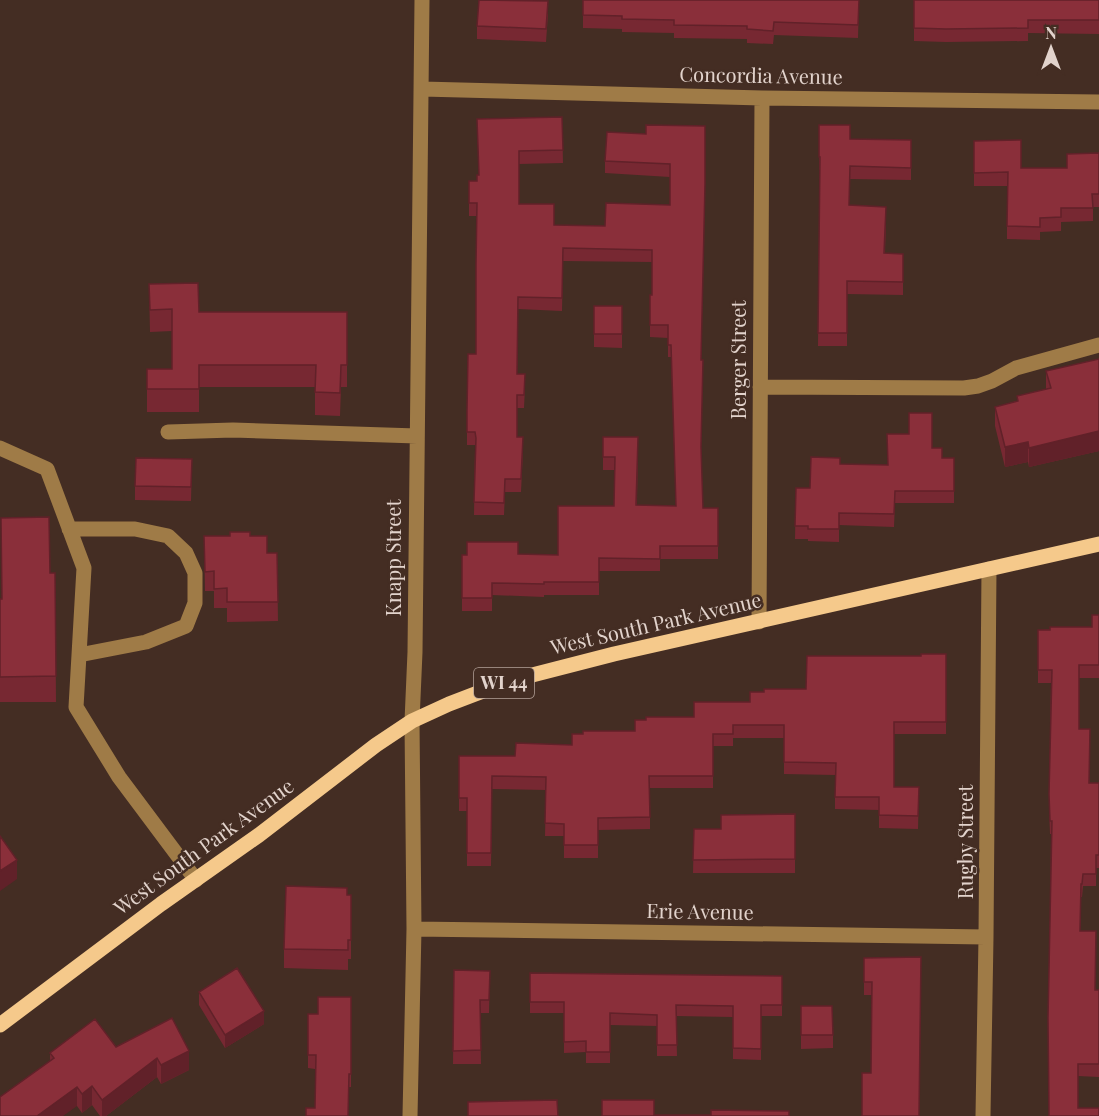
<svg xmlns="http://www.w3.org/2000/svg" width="1099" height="1116" font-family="'Playfair Display',serif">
<rect width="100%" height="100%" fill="#442d23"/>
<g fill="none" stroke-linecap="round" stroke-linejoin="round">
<path stroke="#9f7b47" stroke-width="15" d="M 422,89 L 762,98 L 1099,102
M 760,387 L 964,388 L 978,386 L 992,381 L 1016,368 L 1099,345
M 168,432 L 233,430 L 417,436
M 0,448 L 47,469 L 84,568 L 76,707 L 119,777 L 196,880
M 69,529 L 135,529 L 168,536 L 186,553 L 195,573 L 195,603 L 186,626 L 146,642 L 79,655
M 759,622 L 762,98
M 414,929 L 986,937
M 410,1116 L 414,929 L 412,721 L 415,652 L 422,0
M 983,1116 L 986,937 L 989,569"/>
<path stroke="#f5c98b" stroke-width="15" d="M 0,1025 L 161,904 L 259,835 L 376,745 L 412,721 L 449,704 L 509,681 L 614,654 L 1099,544"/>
</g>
<path fill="#772832" d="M 583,0 L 859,0 L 858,38 L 774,35 L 773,44 L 747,43 L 747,39 L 674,38 L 674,33 L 622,32 L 622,29 L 583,28 Z
M 914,0 L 1099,0 L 1099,34 L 1028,33 L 1028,41 L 946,42 L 914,41 Z
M 548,14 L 546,42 L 477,39 L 477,26 Z
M 562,117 L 563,163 L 519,164 L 519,204 L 554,225 L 605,226 L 670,205 L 670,177 L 605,173 L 605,161 L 646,134 L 705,126 L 701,360 L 701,453 L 703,508 L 718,508 L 718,559 L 660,559 L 660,571 L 599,571 L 599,595 L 544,595 L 544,597 L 492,595 L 492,611 L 462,611 L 462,555 L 518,554 L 558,555 L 614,506 L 615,470 L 603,470 L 603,437 L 638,437 L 637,505 L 676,506 L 671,357 L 668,357 L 668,338 L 650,337 L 650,295 L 652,295 L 652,262 L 563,261 L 562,311 L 518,309 L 517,374 L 525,387 L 524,408 L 517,408 L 517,437 L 523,450 L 521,492 L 505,492 L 504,515 L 474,515 L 475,449 L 475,445 L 467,445 L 467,411 L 476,354 L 477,216 L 469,216 L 469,203 L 477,181 Z
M 819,125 L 850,139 L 911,140 L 911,180 L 850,179 L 849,205 L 886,220 L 885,253 L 903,254 L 903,295 L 847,294 L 847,346 L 818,346 L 820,170 L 819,170 Z
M 974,141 L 1021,168 L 1067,168 L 1099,153 L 1099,207 L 1093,207 L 1093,221 L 1061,222 L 1061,231 L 1040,232 L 1040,240 L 1007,239 L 1007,186 L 974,186 Z
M 149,284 L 199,312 L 347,312 L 347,387 L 341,387 L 340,416 L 315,415 L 315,387 L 199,387 L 199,412 L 147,412 L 147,369 L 172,369 L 172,331 L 150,332 Z
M 594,306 L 622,306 L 622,348 L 594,347 Z
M 1099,359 L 1099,451 L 1029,467 L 1028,462 L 1005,467 L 995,426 L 995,407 L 1017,401 L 1017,396 L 1046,389 L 1046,371 Z
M 909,434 L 932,448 L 942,458 L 954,458 L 954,503 L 895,503 L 894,527 L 839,525 L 839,542 L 808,541 L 808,539 L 795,539 L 796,488 L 810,488 L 840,464 L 887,465 Z
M 192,459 L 191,501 L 135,500 L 135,486 Z
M 204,536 L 267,553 L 277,553 L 278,621 L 227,622 L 227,608 L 214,608 L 214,591 L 205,591 Z
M 50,573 L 55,573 L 56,702 L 0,702 L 0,599 Z
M 1099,615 L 1099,678 L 1079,678 L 1079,729 L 1090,783 L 1099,783 L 1099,868 L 1096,868 L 1096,886 L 1083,886 L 1082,897 L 1081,897 L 1080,931 L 1096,990 L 1099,990 L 1099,1077 L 1078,1076 L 1049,1116 L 1051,834 L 1050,834 L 1049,806 L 1051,683 L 1038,683 L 1038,630 L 1092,627 Z
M 946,654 L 946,734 L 894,734 L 894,787 L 919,787 L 918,829 L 879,828 L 879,810 L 835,809 L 835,775 L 784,774 L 784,738 L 733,738 L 733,746 L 713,746 L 713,788 L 650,788 L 650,829 L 598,830 L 598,858 L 564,858 L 564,836 L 545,836 L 546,790 L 492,789 L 491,866 L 467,866 L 467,811 L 459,811 L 459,756 L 515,756 L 572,745 L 583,734 L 635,731 L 646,720 L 694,717 L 750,702 L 764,692 L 806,689 L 921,656 Z
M 795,814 L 795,873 L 693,873 L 694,829 L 721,829 Z
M 347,895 L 351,895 L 351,959 L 348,959 L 348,970 L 284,968 L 284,949 Z
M 921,957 L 871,1073 L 872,995 L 864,995 L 864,958 Z
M 454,970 L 490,971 L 489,1013 L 480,1013 L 481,1064 L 453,1064 Z
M 530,973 L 782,976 L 782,1016 L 761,1016 L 761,1060 L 733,1059 L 733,1017 L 676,1016 L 677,1056 L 657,1056 L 657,1026 L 610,1025 L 610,1063 L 586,1063 L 586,1052 L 564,1053 L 564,1013 L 530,1013 Z
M 199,992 L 264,1024 L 225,1048 L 199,1005 Z
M 351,997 L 351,1087 L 349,1087 L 315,1108 L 315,1069 L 308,1068 L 308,1014 L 318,1014 Z
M 801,1006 L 833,1035 L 833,1048 L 801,1049 Z
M 172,1018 L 189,1070 L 161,1084 L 157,1077 L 106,1116 L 100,1116 L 92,1105 L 82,1113 L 77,1106 L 50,1060 L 50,1053 L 116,1047 Z"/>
<path fill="#612129" d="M 1099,431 L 1099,451 L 1029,467 L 1029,448 Z
M 1028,442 L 1028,462 L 1005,467 L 1005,447 Z
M 17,860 L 17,879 L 0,891 L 0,871 Z
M 264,1011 L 264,1024 L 225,1048 L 225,1035 Z
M 189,1051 L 189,1070 L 161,1084 L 161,1065 Z
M 157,1058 L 157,1077 L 106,1116 L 102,1116 L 102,1100 Z
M 92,1086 L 92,1105 L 82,1113 L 82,1094 Z
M 77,1087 L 77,1106 L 63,1116 L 37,1116 Z"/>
<path fill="#8a2f3a" stroke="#612129" stroke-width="1.5" d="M 479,0 L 548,1 L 546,29 L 477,26 Z
M 583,0 L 859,0 L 858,25 L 774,22 L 773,31 L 747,29 L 747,26 L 674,25 L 674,20 L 622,19 L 622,16 L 583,15 Z
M 914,0 L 1099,0 L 1099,20 L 1028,20 L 1028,28 L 946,29 L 914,28 Z
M 562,117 L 563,150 L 519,151 L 519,204 L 554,204 L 554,225 L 605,226 L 606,203 L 670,205 L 670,164 L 605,161 L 607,132 L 646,134 L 646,125 L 705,126 L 705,184 L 701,360 L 703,360 L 701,447 L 703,508 L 718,508 L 718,546 L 660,546 L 660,559 L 599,558 L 599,582 L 544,582 L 544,584 L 492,583 L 492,598 L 462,598 L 462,555 L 467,555 L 467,542 L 518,542 L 518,554 L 558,555 L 558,506 L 614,506 L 615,457 L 603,457 L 603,437 L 638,437 L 636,505 L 676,506 L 671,345 L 668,345 L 668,325 L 650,325 L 650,295 L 652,295 L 652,250 L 563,248 L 562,298 L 518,297 L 517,374 L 525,374 L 524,395 L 517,395 L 517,437 L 523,437 L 521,479 L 505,479 L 504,503 L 474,502 L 476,438 L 475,432 L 467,432 L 467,411 L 468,354 L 476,354 L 476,265 L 477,203 L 469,203 L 469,181 L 477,181 L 477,175 L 479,175 L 477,119 Z
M 819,125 L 850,125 L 850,139 L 911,140 L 911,168 L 850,166 L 849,205 L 886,207 L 884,253 L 903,254 L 903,282 L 847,281 L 847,333 L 818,333 L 820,157 L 819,157 Z
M 1021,140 L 1021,168 L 1067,168 L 1067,154 L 1099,153 L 1099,194 L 1092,194 L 1093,208 L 1061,208 L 1061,217 L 1040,218 L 1040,227 L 1007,226 L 1008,172 L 974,173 L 974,141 Z
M 198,283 L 199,312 L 347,312 L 347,365 L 341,365 L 340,393 L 315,392 L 316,365 L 199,365 L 199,389 L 147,389 L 147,369 L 172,369 L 172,309 L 150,310 L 149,284 Z
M 594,306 L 622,306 L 622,334 L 594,334 Z
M 1099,359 L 1099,431 L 1029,448 L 1028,442 L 1005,447 L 995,407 L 1018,401 L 1017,396 L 1051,388 L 1046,371 Z
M 909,413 L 932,413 L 932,448 L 942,448 L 942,458 L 954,458 L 954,491 L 895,491 L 894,514 L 839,513 L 839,529 L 808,529 L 808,526 L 795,526 L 796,488 L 810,488 L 811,457 L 840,458 L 840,464 L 888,465 L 887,434 L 909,434 Z
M 136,458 L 192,459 L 191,487 L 135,486 Z
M 49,517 L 50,573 L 55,573 L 56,676 L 0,677 L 0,599 L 2,599 L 1,518 Z
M 230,532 L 250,532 L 250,536 L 267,536 L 267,553 L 277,553 L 278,602 L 227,602 L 227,588 L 214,589 L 214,571 L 205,572 L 204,536 L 230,536 Z
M 1092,615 L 1099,615 L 1099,665 L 1079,665 L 1079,729 L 1090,729 L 1089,783 L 1099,783 L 1099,855 L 1096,855 L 1096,874 L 1083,874 L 1082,884 L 1081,884 L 1080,931 L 1096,931 L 1095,990 L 1099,990 L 1099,1064 L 1078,1064 L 1078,1108 L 1099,1108 L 1099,1116 L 1049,1116 L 1048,1018 L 1052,821 L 1050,821 L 1049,794 L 1052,670 L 1038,670 L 1038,630 L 1050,630 L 1050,627 L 1092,627 Z
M 921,654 L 946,654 L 946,722 L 894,722 L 894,787 L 919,787 L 918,816 L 879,815 L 879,797 L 835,797 L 836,763 L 784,762 L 784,725 L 733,725 L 733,734 L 713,734 L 713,776 L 649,776 L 650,817 L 598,818 L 598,845 L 564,845 L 564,824 L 545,823 L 546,777 L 492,776 L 491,853 L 467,853 L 467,798 L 459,798 L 459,756 L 515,756 L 516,743 L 572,745 L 572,734 L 583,734 L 583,731 L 635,731 L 635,720 L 646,720 L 646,717 L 694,717 L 694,702 L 750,702 L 750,692 L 764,692 L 764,689 L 806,689 L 807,656 L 921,656 Z
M 795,814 L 795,859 L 693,860 L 694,829 L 721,829 L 721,815 Z
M 0,836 L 17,860 L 0,871 Z
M 286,886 L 347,888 L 347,895 L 351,895 L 351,940 L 348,940 L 348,950 L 284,949 Z
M 921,957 L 919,1116 L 862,1116 L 862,1073 L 871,1073 L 872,982 L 864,982 L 864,958 Z
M 237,968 L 264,1011 L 225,1035 L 199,992 Z
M 454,970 L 490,971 L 489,1000 L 480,1000 L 481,1050 L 453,1051 Z
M 530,973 L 782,976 L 782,1005 L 761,1005 L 761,1049 L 733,1048 L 733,1006 L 676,1005 L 677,1045 L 657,1045 L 657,1015 L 610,1013 L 610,1052 L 586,1052 L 586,1041 L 564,1042 L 564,1002 L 530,1002 Z
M 318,997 L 351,997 L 351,1074 L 349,1074 L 348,1116 L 306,1116 L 306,1108 L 315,1108 L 316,1055 L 308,1055 L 308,1014 L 318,1014 Z
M 801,1006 L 832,1006 L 833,1035 L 801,1035 Z
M 172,1018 L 189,1051 L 161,1065 L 157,1058 L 102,1100 L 92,1086 L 82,1094 L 77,1087 L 37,1116 L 0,1116 L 0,1097 L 54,1058 L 50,1053 L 95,1019 L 116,1047 Z
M 557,1100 L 558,1116 L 468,1116 L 468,1102 Z
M 602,1100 L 654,1100 L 654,1115 L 711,1115 L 711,1110 L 789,1111 L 789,1116 L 602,1116 Z"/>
<g text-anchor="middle" stroke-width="5" stroke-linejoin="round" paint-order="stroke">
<rect fill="#442d23" stroke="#b3a199" stroke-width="1.5" x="474" y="668" width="60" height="30" rx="4.5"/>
<g font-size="18" font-weight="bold" fill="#e2d3cc">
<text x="504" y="689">WI 44</text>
</g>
<g font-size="20" fill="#e2d3cc" stroke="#442d23">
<text transform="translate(761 76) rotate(1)" y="7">Concordia Avenue</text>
<text transform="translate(739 360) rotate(-90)" y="7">Berger Street</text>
<text transform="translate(394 558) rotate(-90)" y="7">Knapp Street</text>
<text transform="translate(656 624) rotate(-13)" y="7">West South Park Avenue</text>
<text transform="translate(966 842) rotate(-90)" y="7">Rugby Street</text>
<text transform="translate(204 847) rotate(-36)" y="7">West South Park Avenue</text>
<text transform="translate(700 912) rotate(1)" y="7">Erie Avenue</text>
</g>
</g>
<g transform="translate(1051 48)" stroke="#442d23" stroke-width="4.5" paint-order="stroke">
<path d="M0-4.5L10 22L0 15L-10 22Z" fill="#e2d3cc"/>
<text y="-9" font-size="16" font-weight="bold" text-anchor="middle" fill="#e2d3cc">N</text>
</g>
</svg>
